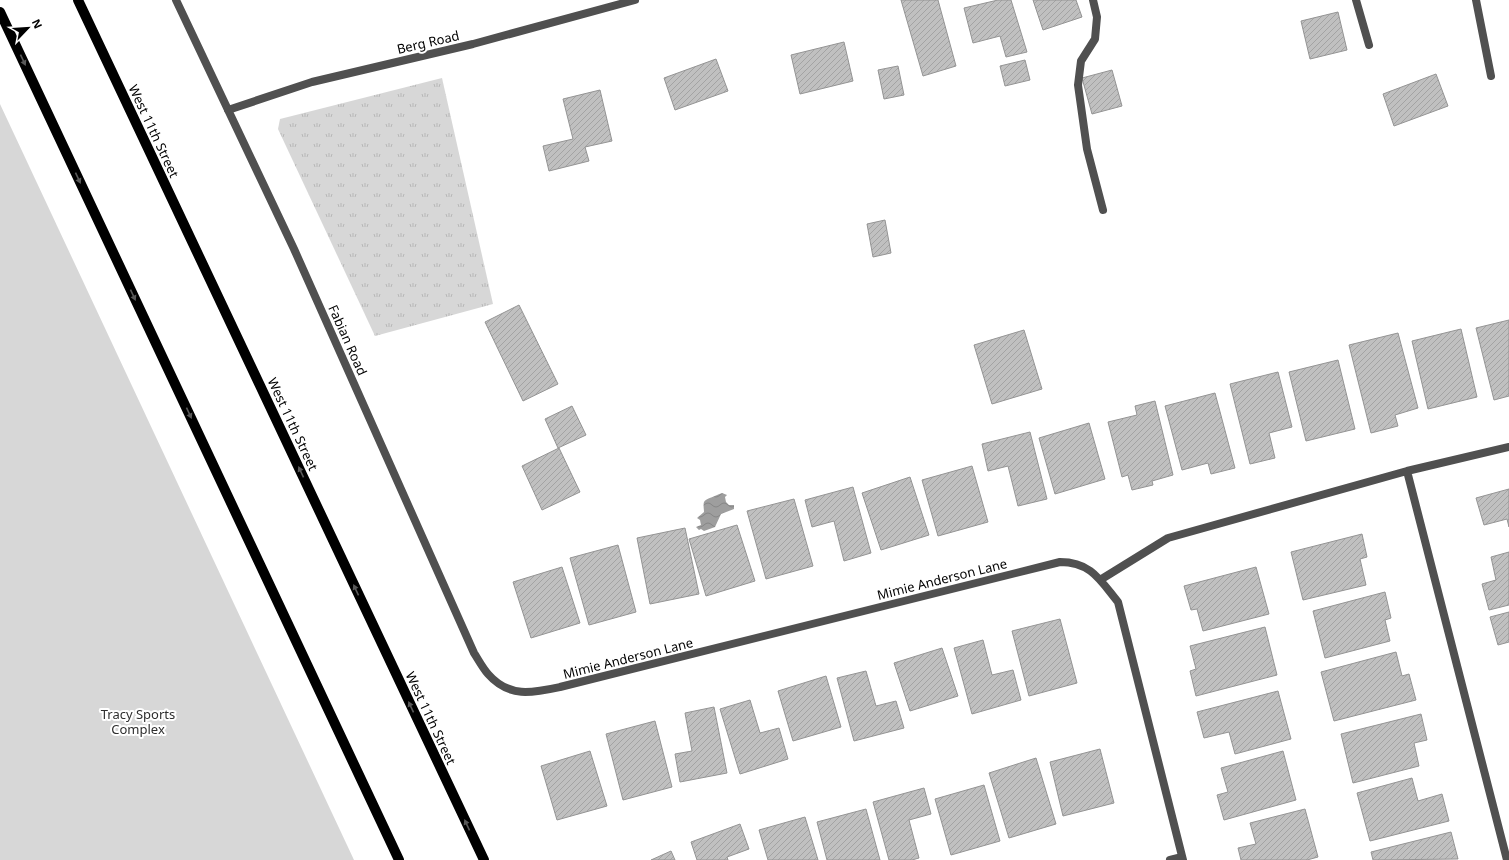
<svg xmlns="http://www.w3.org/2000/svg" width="1509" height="860" font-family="'Noto Sans',sans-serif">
<defs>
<pattern id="grass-tufts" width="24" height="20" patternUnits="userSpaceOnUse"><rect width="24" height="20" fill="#d7d7d7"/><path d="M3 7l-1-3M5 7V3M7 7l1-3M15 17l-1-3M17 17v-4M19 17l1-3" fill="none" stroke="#b7b7b7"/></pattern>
<pattern id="water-waves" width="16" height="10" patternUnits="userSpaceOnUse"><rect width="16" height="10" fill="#9e9e9e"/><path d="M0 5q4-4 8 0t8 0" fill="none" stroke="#868686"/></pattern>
<pattern id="building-hatch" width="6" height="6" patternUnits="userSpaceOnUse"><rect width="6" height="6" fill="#c0c0c0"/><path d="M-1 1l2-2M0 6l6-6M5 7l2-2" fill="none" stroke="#a3a3a3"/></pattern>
</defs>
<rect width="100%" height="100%" fill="#fff"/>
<path fill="url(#grass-tufts)" d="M 442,78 L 493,304 L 375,336 L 278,129 L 280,119 Z"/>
<path fill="#d7d7d7" d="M 0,104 L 354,860 L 0,860 Z"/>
<path fill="url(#water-waves)" d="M 722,493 L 727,495 L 725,497 L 726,502 L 729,505 L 734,505 L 734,509 L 721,514 L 715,527 L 704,531 L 701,529 L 699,530 L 696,527 L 701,525 L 700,520 L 697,518 L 704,512 C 704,509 703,505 704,502 C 705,499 718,495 722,493 Z"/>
<path fill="url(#building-hatch)" stroke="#949494" d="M 901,0 L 938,0 L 956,66 L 923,76 Z
M 998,0 L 1011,0 L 1027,52 L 1006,57 L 1000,36 L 973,43 L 964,8 Z
M 1033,0 L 1076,0 L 1082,17 L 1043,30 Z
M 1338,12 L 1347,50 L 1310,59 L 1301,21 Z
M 844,42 L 853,81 L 800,94 L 791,55 Z
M 716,59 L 728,91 L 675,110 L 664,78 Z
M 1025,60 L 1030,80 L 1005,86 L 1000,66 Z
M 898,66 L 904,95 L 884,99 L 878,70 Z
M 1112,70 L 1122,106 L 1092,114 L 1082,78 Z
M 1436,74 L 1448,106 L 1394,126 L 1383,94 Z
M 600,90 L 612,141 L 585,147 L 589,161 L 549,171 L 543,146 L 573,139 L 563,99 Z
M 885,220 L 891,253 L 873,257 L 867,224 Z
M 519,305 L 558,384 L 523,401 L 485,322 Z
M 1509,320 L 1509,396 L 1494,400 L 1476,328 Z
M 1461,329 L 1477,397 L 1428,409 L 1412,341 Z
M 1024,330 L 1042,389 L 992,404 L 974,345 Z
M 1398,333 L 1418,408 L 1395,415 L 1398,426 L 1371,433 L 1349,345 Z
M 1338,360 L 1355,429 L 1306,441 L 1289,372 Z
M 1278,372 L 1292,427 L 1269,433 L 1275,458 L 1250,464 L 1230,384 Z
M 1215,393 L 1235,468 L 1211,474 L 1208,463 L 1182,470 L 1165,406 Z
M 1155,401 L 1173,475 L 1152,481 L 1153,485 L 1132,490 L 1128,475 L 1122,477 L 1108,422 L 1137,415 L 1135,406 Z
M 572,406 L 586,435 L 558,448 L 545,419 Z
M 1089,423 L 1105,479 L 1055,494 L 1039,438 Z
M 1030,432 L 1047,499 L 1018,506 L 1008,466 L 988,471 L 982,444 Z
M 559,448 L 580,492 L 542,510 L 522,466 Z
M 972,466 L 988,522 L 938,536 L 922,480 Z
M 910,477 L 929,535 L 881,550 L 862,493 Z
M 853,487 L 871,553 L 844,561 L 834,521 L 812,527 L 805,500 Z
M 1509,489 L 1509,527 L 1507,519 L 1484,525 L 1476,498 Z
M 794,499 L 813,566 L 766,579 L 747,511 Z
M 737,525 L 755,581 L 706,596 L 689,539 Z
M 685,528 L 699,594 L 650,604 L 637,538 Z
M 1362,534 L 1367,557 L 1360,559 L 1366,585 L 1303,600 L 1291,552 Z
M 618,545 L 636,612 L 589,625 L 570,558 Z
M 1509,552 L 1509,605 L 1489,610 L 1482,584 L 1496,580 L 1491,557 Z
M 562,567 L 580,623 L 531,638 L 513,582 Z
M 1256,567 L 1269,614 L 1203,631 L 1197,609 L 1191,610 L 1184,586 Z
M 1385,592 L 1391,618 L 1385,620 L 1390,641 L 1325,658 L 1313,611 Z
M 1509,612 L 1509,642 L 1498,645 L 1490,617 Z
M 1060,619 L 1077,683 L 1029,696 L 1012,631 Z
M 1265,627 L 1277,675 L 1196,696 L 1190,671 L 1196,669 L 1190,646 Z
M 983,640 L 992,675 L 1013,670 L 1021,700 L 972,714 L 954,648 Z
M 942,648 L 958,696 L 910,711 L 894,663 Z
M 1396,652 L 1402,676 L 1409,674 L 1416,700 L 1334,721 L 1321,672 Z
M 866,671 L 876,706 L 896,701 L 904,728 L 854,741 L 837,678 Z
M 826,676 L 841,727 L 793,741 L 778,691 Z
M 1278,691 L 1291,739 L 1235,754 L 1229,732 L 1204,738 L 1197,712 Z
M 750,700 L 760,733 L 779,728 L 788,759 L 740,774 L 720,709 Z
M 714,707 L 727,773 L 680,782 L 675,754 L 692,751 L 685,713 Z
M 1421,714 L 1427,740 L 1414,743 L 1419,766 L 1353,783 L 1341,734 Z
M 655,721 L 672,787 L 623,800 L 606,734 Z
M 1100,749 L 1114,803 L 1063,816 L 1050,762 Z
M 590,751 L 607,806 L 557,820 L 541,766 Z
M 1283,751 L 1296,800 L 1224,820 L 1217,795 L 1228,792 L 1221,768 Z
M 1036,758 L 1056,824 L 1009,838 L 989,773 Z
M 1412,778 L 1418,801 L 1442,794 L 1449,821 L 1370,841 L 1357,793 Z
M 984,785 L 1000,841 L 951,855 L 935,799 Z
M 924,788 L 931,814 L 909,820 L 919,858 L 912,860 L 889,860 L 873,802 Z
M 866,809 L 880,860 L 827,860 L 817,822 Z
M 1305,809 L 1318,857 L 1307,860 L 1241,860 L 1238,848 L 1256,844 L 1250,823 Z
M 805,817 L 818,860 L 768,860 L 759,830 Z
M 740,824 L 749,849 L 727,857 L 728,860 L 697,860 L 691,842 Z
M 1451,832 L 1458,859 L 1373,860 L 1371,852 Z
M 671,851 L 675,860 L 651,860 Z"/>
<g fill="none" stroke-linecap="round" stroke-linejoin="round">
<path stroke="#505050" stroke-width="8" d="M 1093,0 L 1097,17 L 1095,39 L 1081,61 L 1078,85 L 1087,149 L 1103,210
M 1356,0 L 1369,45
M 1476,0 L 1491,76
M 228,110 L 312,82 L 473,44 L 635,0"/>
<path stroke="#505050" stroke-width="8" d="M 176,0 L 294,249 L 474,653 C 478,659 482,667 488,674 C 509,698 532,693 560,687 L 1060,562 C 1091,562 1100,580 1118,602 L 1183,860
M 1407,471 L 1507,860
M 1100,580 L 1168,538 L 1407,471 L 1509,447
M 1170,860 L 1182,857"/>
<path stroke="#000" stroke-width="10" d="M 78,0 L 484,860
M 0,12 L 399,860"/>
</g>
<defs><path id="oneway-solid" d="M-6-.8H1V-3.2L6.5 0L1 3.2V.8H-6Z"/></defs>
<g fill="#595959">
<use href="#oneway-solid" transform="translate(23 60) rotate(65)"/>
<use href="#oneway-solid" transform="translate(78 178) rotate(65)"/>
<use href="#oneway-solid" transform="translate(133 295) rotate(65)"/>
<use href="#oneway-solid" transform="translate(189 413) rotate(65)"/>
<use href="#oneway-solid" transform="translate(301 472) rotate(-115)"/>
<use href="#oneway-solid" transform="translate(356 590) rotate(-115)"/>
<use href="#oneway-solid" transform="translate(411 707) rotate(-115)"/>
<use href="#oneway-solid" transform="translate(467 825) rotate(-115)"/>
</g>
<g text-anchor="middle" stroke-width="4" stroke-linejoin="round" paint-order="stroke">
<g font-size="13" fill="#000" stroke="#fff">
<text transform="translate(428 42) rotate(-13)" y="5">Berg Road</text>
<text transform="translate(154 131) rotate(65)" y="5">West 11th Street</text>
<text transform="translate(348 340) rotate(66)" y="5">Fabian Road</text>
<text transform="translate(293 424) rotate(65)" y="5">West 11th Street</text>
<text transform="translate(942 579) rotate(-14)" y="5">Mimie Anderson Lane</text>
<text transform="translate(628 658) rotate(-14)" y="5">Mimie Anderson Lane</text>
<text transform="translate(431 718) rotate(65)" y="5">West 11th Street</text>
</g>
<g font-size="13" fill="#2e2e2e" stroke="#fff">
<text x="138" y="719">Tracy Sports<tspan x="138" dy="15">Complex</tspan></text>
</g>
</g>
<g transform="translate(28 28) rotate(65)" stroke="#ffffff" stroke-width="3" paint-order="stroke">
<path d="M0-3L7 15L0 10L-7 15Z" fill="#000000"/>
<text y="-6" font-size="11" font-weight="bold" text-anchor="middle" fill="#000000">N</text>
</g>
</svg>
